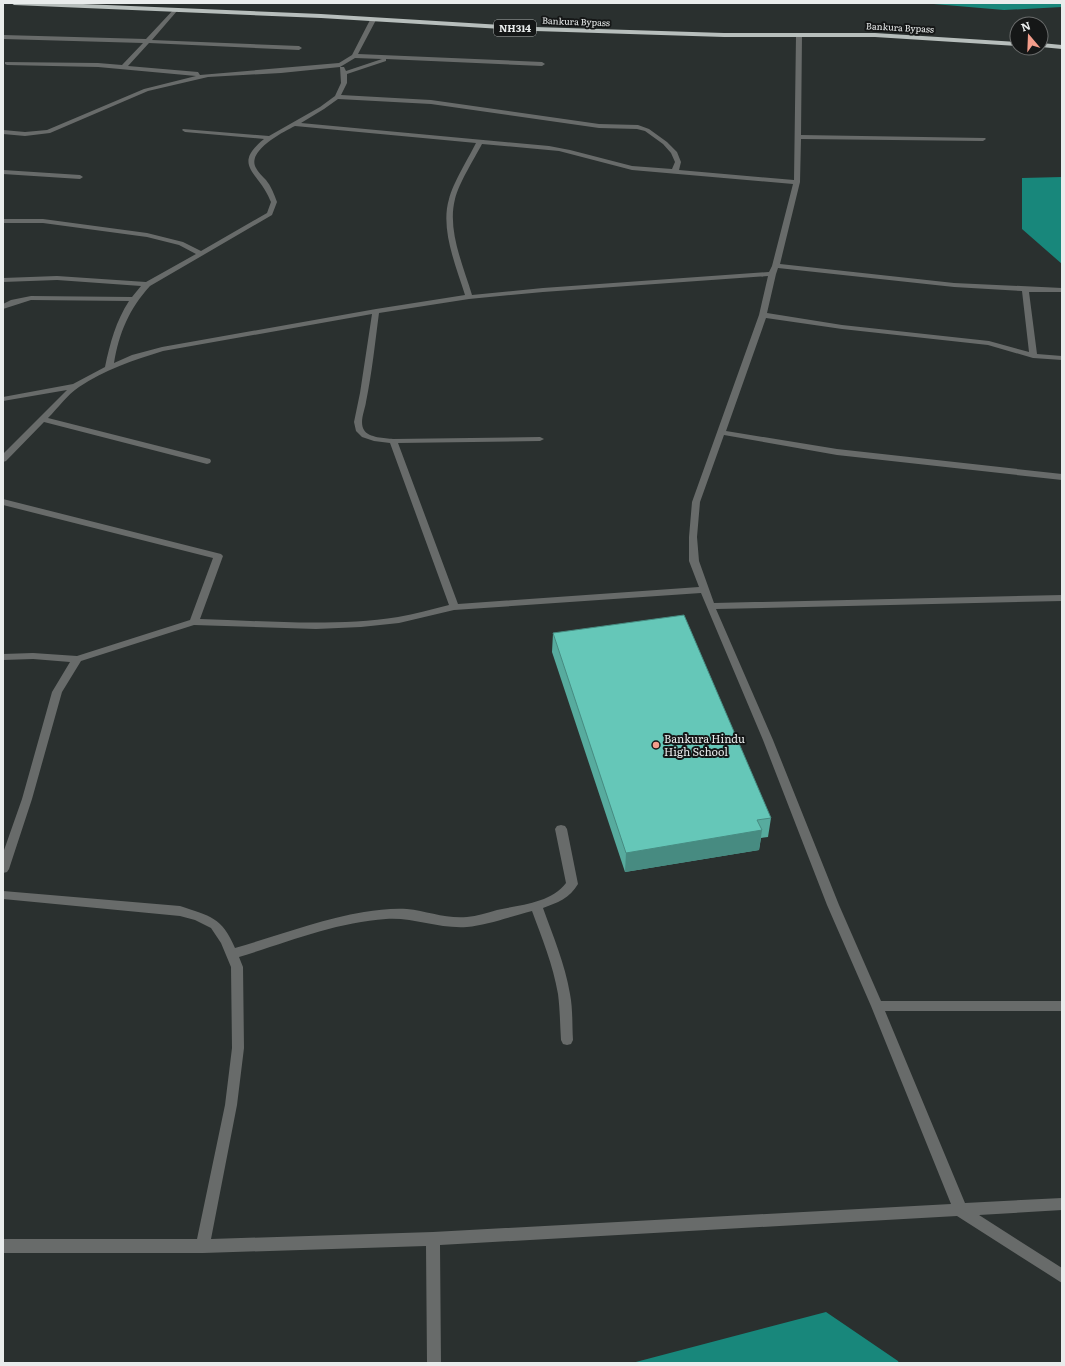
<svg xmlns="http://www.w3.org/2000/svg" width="1065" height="1366" font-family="Literata,serif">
<rect width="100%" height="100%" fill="#2a302f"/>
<path fill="#18877b" d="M 922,3 L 1062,3 L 1062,7 L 1004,10 Z
M 1062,177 L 1062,264 L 1022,229 L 1022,178 Z
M 826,1312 L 898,1361 L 899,1363 L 632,1363 Z"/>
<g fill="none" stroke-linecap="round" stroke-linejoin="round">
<path fill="#686b6a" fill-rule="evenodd" d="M 175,8 L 177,9 L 177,11 L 152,40 L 299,46 L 302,48 L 299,50 L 149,43 L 128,66 L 198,72 L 200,75 L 339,63 L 352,55 L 370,20 L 373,18 L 376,20 L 358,54 L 542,62 L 545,64 L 542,66 L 386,59 L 386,61 L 347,74 L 347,83 L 341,95 L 431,100 L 599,124 L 638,125 L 649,129 L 667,142 L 677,152 L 681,162 L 679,170 L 794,180 L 796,35 L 799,33 L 802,35 L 801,135 L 985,138 L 986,139 L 983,141 L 801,139 L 800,182 L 780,264 L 954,283 L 1062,288 L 1062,292 L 1029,292 L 1037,354 L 1062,356 L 1062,360 L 1033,358 L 988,345 L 842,329 L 766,318 L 726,431 L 837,449 L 1062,474 L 1062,480 L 837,455 L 724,435 L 700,502 L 697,537 L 699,561 L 714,603 L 1062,595 L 1062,601 L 716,609 L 773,740 L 839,905 L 881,1001 L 1062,1001 L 1062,1011 L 885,1011 L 965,1203 L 1062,1198 L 1062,1210 L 979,1215 L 1062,1268 L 1062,1283 L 957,1216 L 440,1245 L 441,1363 L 427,1363 L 426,1246 L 203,1253 L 3,1253 L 3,1239 L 197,1239 L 225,1105 L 232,1048 L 231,967 L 221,943 L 211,928 L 195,920 L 180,916 L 3,899 L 3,891 L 180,906 C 210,916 222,917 235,948 C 277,936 321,919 364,912 C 378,910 393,908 407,909 C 427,911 446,919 467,917 C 477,916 487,913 497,910 C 520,905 551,903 566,883 L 555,829 L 557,826 L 561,825 L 565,826 L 567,829 L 578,884 C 570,898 557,903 543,908 C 553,936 565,964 570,994 C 573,1009 572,1025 573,1040 L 571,1044 L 567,1045 L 563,1044 L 561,1040 C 560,1025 560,1009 558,994 C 553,965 542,938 532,911 C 512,916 487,925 467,927 C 439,929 413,917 386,919 C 337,922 285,943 239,957 L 243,967 L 244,1048 L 237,1105 L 211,1239 L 433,1232 L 951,1204 L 871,1006 L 827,905 L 763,740 L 701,593 L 454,610 L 399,623 L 361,627 L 316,629 L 194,625 L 81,661 L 62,692 L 32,799 L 9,869 L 7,872 L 3,873 L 3,853 L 22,799 L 52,692 L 70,662 L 33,659 L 3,660 L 3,654 L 33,653 L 77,656 L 190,620 L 213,558 L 3,505 L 3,499 L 221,554 L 223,556 L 200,619 C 266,621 333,627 398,617 C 415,614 432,609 449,605 L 390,443 L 374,441 L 362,437 L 356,431 L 354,422 L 360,393 L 372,314 L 163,351 C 134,360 104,370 79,387 C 67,395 58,408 48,418 L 210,459 L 211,461 L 210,463 L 207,464 L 44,422 L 6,461 L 3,462 L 3,454 L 67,390 L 3,401 L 3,397 L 73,384 L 105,367 C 110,343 116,321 129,301 L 31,300 L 3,309 L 3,304 L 11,300 L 31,296 L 132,297 L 141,286 L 57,280 L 3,282 L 3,278 L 57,276 L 146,282 L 196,254 L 179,245 L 147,237 L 43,223 L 3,223 L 3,219 L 43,219 L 147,233 L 183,242 L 201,251 L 267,213 L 271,202 L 270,200 C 259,172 231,166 264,139 L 185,132 L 182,130 L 183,129 L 269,136 L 320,107 L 335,96 L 341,83 L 340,67 L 344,67 L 346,71 L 382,59 L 355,58 L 340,67 L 281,73 L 208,77 L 148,91 L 50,133 L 25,136 L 3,134 L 3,130 L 25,132 L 47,130 L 144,89 L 196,76 L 98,67 L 7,65 L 5,64 L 5,62 L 98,63 L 122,65 L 143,43 L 3,39 L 3,35 L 146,39 ZM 338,99 L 431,104 L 599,128 L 637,129 L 645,131 L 663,144 L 671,153 L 675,162 L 672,169 L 632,166 L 570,150 L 549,146 L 301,123 L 324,109 ZM 295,126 L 476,143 C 468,159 453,183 449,199 C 440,229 456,266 465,295 L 376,309 L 162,347 L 132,355 L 114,363 C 119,333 129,309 150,286 L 272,215 L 277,202 C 274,194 271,186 266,180 C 262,176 258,172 256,168 C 246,151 283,132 295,126 ZM 482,144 L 559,151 L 632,170 L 793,184 L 772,266 L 769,272 L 543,288 L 472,295 C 463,265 447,230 455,199 C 459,183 474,159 482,144 ZM 778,268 L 954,287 L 1022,291 L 1029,352 L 989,341 L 842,325 L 767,313 L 776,274 ZM 768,276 L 759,315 L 692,502 L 689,537 L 689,561 L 699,587 L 458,604 L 398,443 L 540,441 L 544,439 L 540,437 L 393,439 C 385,438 369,438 364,430 C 359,422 365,410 366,402 C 372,373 375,343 379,313 L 469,299 L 543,292 Z
M 3,170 L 80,175 L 83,177 L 80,179 L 3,174 Z"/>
<path fill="#b7bebc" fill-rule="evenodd" d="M 11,3 L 59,3 L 321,14 L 535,27 L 724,33 L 875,33 L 1017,42 L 1017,46 L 875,37 L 724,37 L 535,31 L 321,18 L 14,5 Z
M 1041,43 L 1062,45 L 1062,49 L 1041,47 Z"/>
</g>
<path fill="#57ab9e" d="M 553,633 L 771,818 L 768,837 L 761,838 L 759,850 L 625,872 L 552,652 Z"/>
<path fill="#478b81" d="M 762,830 L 759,850 L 625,872 L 626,853 Z"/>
<path fill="#65c7b8" stroke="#478b81" d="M 684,615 L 771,818 L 757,820 L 762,830 L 626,853 L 553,633 Z"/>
<circle fill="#f49d8b" stroke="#151717" stroke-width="1.5" cx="656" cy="745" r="4"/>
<g text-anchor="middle" stroke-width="4" stroke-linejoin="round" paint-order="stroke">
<g font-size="9" fill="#e9ecec" stroke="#151717">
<text transform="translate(576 22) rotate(2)" y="3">Bankura Bypass</text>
<text transform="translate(900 28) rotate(3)" y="3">Bankura Bypass</text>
</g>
<rect fill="#151717" stroke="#a9acac" stroke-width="1" x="494" y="20" width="42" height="16" rx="3"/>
<g font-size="10" font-weight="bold" fill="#e9ecec">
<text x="515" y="32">NH314</text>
</g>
<g font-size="11" fill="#e9ecec" stroke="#151717" text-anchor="start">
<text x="664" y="743">Bankura Hindu<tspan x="664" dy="13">High School</tspan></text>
</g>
</g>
<rect width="1065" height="1366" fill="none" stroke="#e9ecec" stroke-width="8"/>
<g transform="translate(1029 36) rotate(341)"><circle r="19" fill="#151717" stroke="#6a6c6c"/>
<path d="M0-3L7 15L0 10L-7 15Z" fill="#f49d8b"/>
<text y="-6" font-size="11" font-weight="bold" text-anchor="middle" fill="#e9ecec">N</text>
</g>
</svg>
